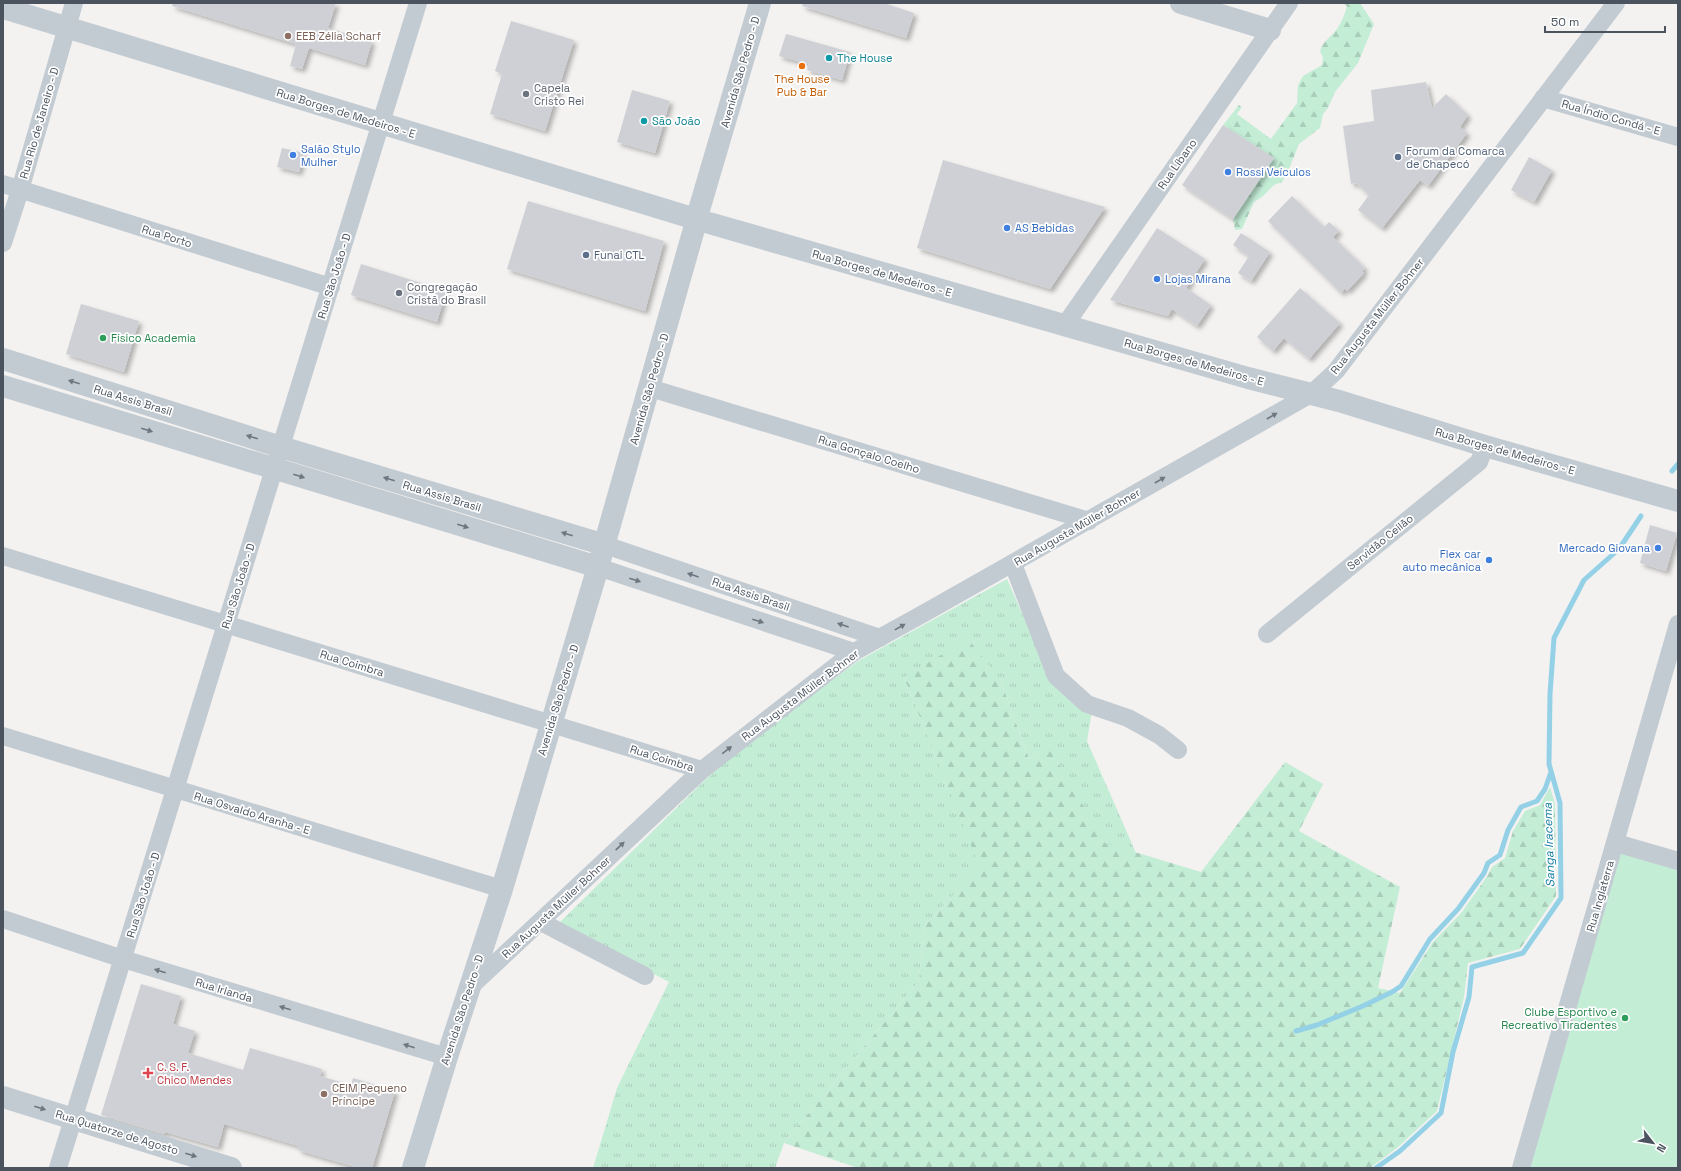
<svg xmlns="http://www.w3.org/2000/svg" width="1681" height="1171" font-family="'Space Grotesk',sans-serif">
<defs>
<pattern id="grass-tufts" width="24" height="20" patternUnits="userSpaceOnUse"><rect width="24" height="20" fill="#c4edd6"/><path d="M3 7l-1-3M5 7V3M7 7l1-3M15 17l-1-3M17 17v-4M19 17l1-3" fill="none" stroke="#aacdba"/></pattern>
<pattern id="forest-firs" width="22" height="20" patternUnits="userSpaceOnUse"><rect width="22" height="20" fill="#c4edd6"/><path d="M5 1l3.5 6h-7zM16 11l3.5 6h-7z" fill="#aacdba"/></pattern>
<filter id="shadow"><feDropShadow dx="3.5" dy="3.5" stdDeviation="2" flood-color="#0004"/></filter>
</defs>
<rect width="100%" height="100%" fill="#f3f2f1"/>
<path fill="url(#grass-tufts)" d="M 1007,579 L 1052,682 L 1092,711 L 1087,741 L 1136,853 L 1104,843 L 1050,750 L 1029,759 L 1000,679 L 904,677 L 980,866 L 924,927 L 919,981 L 784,1143 L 775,1168 L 593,1168 L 617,1088 L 669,982 L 558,924 L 706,779 L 751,740 L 858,661 Z"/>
<path fill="url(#forest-firs)" d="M 1343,3 L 1360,3 L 1374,24 L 1358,63 L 1335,92 L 1328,108 L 1323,114 L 1320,128 L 1299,144 L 1287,174 L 1282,182 L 1274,185 L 1262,197 L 1254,202 L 1242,229 L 1235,230 L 1233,219 L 1274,158 L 1223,125 L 1239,105 L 1242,107 L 1237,114 L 1271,139 L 1297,103 L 1298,85 L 1303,76 L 1322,65 L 1323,58 L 1320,51 C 1323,41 1331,37 1337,29 C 1342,21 1345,14 1347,6 Z
M 968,639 L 1000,679 L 1029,759 L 1050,749 L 1105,843 L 1201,872 L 1285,762 L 1323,784 L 1299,831 L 1400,887 L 1378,988 L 1400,993 L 1433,942 L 1462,912 L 1488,875 L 1492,867 L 1505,858 L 1513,831 L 1525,811 L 1540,805 L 1550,787 L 1555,804 L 1556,896 L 1520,949 L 1468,963 L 1464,997 L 1437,1111 L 1397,1148 L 1370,1168 L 858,1168 L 784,1143 L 919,981 L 924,927 L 979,866 L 904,677 Z"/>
<path fill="#c4edd6" d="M 1621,852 L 1678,869 L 1678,1168 L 1528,1168 Z"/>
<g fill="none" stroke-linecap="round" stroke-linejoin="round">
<path stroke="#94d1e7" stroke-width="5" d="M 1672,471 L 1678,464
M 1296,1031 L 1317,1025 L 1363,1006 L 1392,992 L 1401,986 L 1430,939 L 1458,909 L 1484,873 L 1488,863 L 1500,855 L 1508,830 L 1521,807 L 1537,801 L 1545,789 L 1551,772
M 1376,1168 L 1400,1151 L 1441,1113 L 1453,1052 L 1469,997 L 1472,967 L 1523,953 L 1561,898 L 1560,803 L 1549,764 L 1550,694 L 1554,638 L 1584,580 L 1619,549 L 1641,516"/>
</g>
<path fill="#cfd0d5" filter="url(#shadow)" d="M 173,3 L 336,3 L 328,28 L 372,41 L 365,65 L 309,48 L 302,69 L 290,66 L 296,44 L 172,6 Z
M 803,3 L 884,3 L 914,13 L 906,38 L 802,6 Z
M 511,21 L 574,40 L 545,131 L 490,114 L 502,74 L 495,71 Z
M 786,34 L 850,52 L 842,80 L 807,70 L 809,64 L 779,56 Z
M 1426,82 L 1432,108 L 1446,94 L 1468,115 L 1460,127 L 1467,133 L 1428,186 L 1420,180 L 1382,228 L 1358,210 L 1369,195 L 1356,183 L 1351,184 L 1343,126 L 1374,121 L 1371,90 Z
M 632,90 L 670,101 L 655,153 L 617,142 Z
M 1223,125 L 1274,158 L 1233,219 L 1182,185 Z
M 282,148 L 304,153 L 299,172 L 277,167 Z
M 1529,157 L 1552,170 L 1534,202 L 1511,190 Z
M 943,160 L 1105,207 L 1050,289 L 917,248 Z
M 1292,196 L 1324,227 L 1329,222 L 1339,231 L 1333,237 L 1365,268 L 1362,271 L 1364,273 L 1347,291 L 1345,288 L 1341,293 L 1268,221 Z
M 528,201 L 664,241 L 645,311 L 507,269 Z
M 1157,228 L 1205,259 L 1186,288 L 1211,305 L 1197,326 L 1172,309 L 1168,316 L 1110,300 Z
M 1241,233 L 1270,252 L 1251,281 L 1238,273 L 1249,256 L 1233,245 Z
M 361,264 L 446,291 L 437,322 L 351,295 Z
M 1300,288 L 1340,323 L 1309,359 L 1284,338 L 1273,351 L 1257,337 Z
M 81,304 L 139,321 L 124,372 L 66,354 Z
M 1650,525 L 1677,533 L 1666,571 L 1640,563 Z
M 141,984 L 181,996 L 173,1024 L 195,1031 L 188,1053 L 243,1070 L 250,1048 L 322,1069 L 320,1076 L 351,1085 L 353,1078 L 395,1091 L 372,1168 L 359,1168 L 298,1150 L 299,1146 L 224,1124 L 218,1147 L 165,1132 L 164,1134 L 101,1115 Z"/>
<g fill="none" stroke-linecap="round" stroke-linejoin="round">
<path stroke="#c3cbd2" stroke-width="18" d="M 1543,98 L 1678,137
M 3,184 L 331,287
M 3,243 L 20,190 L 74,3
M 1065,325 L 1289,3
M 650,388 L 1089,521
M 605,545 L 880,638
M 3,556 L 702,770
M 1013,564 L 1056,676 L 1087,704 L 1128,718 L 1159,735 L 1178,750
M 598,567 L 854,652
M 1267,634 L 1479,462 L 1485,446
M 3,736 L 502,889
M 1616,843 L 1678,861
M 3,919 L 123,959 L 447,1057
M 541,922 L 645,976
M 469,988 L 702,770 L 854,652 L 928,611 L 1311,394 L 1336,371 L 1616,3
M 58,1168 L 418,3
M 1521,1168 L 1678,624"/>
<path stroke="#c3cbd2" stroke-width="22" d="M 1181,3 L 1270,30
M 3,8 L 689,217
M 699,210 L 760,3
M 709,223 L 1248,378 L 1339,401 L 1485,446 L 1678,501
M 3,359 L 281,447 L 605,545
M 3,386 L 598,567
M 3,1097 L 231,1168
M 413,1168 L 447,1057 L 502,889 L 598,567 L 694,229"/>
</g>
<defs><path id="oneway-solid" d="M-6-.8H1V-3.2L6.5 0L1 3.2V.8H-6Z"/></defs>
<g fill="#6e7781">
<use href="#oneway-solid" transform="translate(74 382) rotate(-163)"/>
<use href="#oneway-solid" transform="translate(1272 416) rotate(-30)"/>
<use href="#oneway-solid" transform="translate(147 430) rotate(17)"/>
<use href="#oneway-solid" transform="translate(252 437) rotate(-163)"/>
<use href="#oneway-solid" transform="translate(299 476) rotate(17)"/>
<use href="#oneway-solid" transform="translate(389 479) rotate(-163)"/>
<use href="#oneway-solid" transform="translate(1160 480) rotate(-30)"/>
<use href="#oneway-solid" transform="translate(463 526) rotate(17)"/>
<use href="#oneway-solid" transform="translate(567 534) rotate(-163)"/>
<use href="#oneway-solid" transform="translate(693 575) rotate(-161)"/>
<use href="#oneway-solid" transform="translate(635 580) rotate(18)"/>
<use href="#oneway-solid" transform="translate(758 621) rotate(18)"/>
<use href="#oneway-solid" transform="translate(843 625) rotate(-161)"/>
<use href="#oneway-solid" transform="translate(900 627) rotate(-29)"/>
<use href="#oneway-solid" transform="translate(727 750) rotate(-38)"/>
<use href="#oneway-solid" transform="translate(620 846) rotate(-43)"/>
<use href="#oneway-solid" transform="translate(160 971) rotate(-163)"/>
<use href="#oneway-solid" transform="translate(285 1008) rotate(-163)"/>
<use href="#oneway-solid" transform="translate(409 1046) rotate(-163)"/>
<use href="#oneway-solid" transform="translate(40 1108) rotate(17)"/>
<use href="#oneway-solid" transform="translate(191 1155) rotate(17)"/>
</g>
<g fill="#8d6e63" stroke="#fff" stroke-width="1.5">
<circle cx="288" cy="36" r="4"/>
<circle cx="324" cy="1094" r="4"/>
</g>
<g fill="#0f9aa8" stroke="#fff" stroke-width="1.5">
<circle cx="829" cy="58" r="4"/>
<circle cx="644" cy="121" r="4"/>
</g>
<circle fill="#e8710a" stroke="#fff" stroke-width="1.5" cx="802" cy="66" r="4"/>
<g fill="#6b7280" stroke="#fff" stroke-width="1.5">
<circle cx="526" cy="94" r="4"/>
<circle cx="399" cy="293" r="4"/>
</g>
<g fill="#3f7fe0" stroke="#fff" stroke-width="1.5">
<circle cx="293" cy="155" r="4"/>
<circle cx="1228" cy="172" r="4"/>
<circle cx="1007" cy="228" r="4"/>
<circle cx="1157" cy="279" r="4"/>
<circle cx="1658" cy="548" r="4"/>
<circle cx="1489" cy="560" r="4"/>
</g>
<g fill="#5c6f8a" stroke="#fff" stroke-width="1.5">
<circle cx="1398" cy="157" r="4"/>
<circle cx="586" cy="255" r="4"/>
</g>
<g fill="#2e9e5b" stroke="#fff" stroke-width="1.5">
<circle cx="103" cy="338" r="4"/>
<circle cx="1625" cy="1018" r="4"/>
</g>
<path fill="#e0444e" stroke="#fff" stroke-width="1.5" d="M146 1067h4v4h4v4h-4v4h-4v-4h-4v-4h4z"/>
<g text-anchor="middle" stroke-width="3.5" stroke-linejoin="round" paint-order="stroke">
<g font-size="11" fill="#785e54" stroke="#fff" text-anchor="start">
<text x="296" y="40">EEB Zélia Scharf</text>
<text x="332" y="1092">CEIM Pequeno<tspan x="332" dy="13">Príncipe</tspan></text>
</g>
<g font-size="11" fill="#0d838f" stroke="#fff" text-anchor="start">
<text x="837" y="62">The House</text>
<text x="652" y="125">São João</text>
</g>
<g font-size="11" fill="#4a535e" stroke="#fff">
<text transform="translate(740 72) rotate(-74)" y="4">Avenida São Pedro - D</text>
<text transform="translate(346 113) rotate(17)" y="4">Rua Borges de Medeiros - E</text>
<text transform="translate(1611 117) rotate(16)" y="4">Rua Índio Condá - E</text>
<text transform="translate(39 123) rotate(-74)" y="4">Rua Rio de Janeiro - D</text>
<text transform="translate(1177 164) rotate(-55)" y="4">Rua Líbano</text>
<text transform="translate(167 236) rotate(17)" y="4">Rua Porto</text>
<text transform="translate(882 273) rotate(16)" y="4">Rua Borges de Medeiros - E</text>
<text transform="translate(334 276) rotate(-73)" y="4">Rua São João - D</text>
<text transform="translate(1377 316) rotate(-52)" y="4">Rua Augusta Müller Bohner</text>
<text transform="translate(1194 362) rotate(16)" y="4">Rua Borges de Medeiros - E</text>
<text transform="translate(649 389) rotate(-74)" y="4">Avenida São Pedro - D</text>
<text transform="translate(133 400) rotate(17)" y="4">Rua Assis Brasil</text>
<text transform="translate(1505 451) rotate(16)" y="4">Rua Borges de Medeiros - E</text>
<text transform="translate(869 454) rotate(17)" y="4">Rua Gonçalo Coelho</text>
<text transform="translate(442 496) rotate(17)" y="4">Rua Assis Brasil</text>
<text transform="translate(1077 527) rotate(-30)" y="4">Rua Augusta Müller Bohner</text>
<text transform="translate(1380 542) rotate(-39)" y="4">Servidão Ceilão</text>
<text transform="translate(238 586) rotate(-73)" y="4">Rua São João - D</text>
<text transform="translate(751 594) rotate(19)" y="4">Rua Assis Brasil</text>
<text transform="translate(352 663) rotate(17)" y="4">Rua Coimbra</text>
<text transform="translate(800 695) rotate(-37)" y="4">Rua Augusta Müller Bohner</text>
<text transform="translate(558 700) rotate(-73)" y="4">Avenida São Pedro - D</text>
<text transform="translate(662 758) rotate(17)" y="4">Rua Coimbra</text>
<text transform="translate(252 813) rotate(17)" y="4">Rua Osvaldo Aranha - E</text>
<text transform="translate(143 895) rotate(-73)" y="4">Rua São João - D</text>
<text transform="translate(1600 896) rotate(-74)" y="4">Rua Inglaterra</text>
<text transform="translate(556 907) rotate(-43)" y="4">Rua Augusta Müller Bohner</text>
<text transform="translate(224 990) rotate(17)" y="4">Rua Irlanda</text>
<text transform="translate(462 1010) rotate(-72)" y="4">Avenida São Pedro - D</text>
<text transform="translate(117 1132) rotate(17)" y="4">Rua Quatorze de Agosto</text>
</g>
<g font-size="11" fill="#c56008" stroke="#fff">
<text x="802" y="83">The House<tspan x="802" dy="13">Pub &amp; Bar</tspan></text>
</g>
<g font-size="11" fill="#5b616d" stroke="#fff" text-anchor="start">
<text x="534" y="92">Capela<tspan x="534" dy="13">Cristo Rei</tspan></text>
<text x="407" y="291">Congregação<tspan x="407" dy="13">Cristã do Brasil</tspan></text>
</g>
<g font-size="11" fill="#366cbe" stroke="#fff" text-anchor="start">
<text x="301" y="153">Salão Stylo<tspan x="301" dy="13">Mulher</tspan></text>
<text x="1236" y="176">Rossi Veículos</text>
<text x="1015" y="232">AS Bebidas</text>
<text x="1165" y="283">Lojas Mirana</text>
<text x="1650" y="552" text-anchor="end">Mercado Giovana</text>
<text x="1481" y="558" text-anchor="end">Flex car<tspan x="1481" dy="13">auto mecânica</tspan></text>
</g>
<g font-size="11" fill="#4e5e75" stroke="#fff" text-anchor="start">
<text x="1406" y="155">Forum da Comarca<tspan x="1406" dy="13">de Chapecó</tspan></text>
<text x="594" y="259">Funai CTL</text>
</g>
<g font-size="11" fill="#27864d" stroke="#fff" text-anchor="start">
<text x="111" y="342">Físico Academia</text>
<text x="1617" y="1016" text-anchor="end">Clube Esportivo e<tspan x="1617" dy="13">Recreativo Tiradentes</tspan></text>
</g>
<g font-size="11" fill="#be3a42" stroke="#fff" text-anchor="start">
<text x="157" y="1071">C. S. F.<tspan x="157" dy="13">Chico Mendes</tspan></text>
</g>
<g font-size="12" font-style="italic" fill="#177ea4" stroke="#fff">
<text transform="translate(1549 845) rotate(-92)" y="4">Sanga Iracema</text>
</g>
</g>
<rect width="1681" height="1171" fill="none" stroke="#4a535e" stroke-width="8"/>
<g transform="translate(1653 1143) rotate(121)" stroke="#ffffff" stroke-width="3" paint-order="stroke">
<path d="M0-3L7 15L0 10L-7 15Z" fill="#4a535e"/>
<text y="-6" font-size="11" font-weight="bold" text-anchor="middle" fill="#4a535e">N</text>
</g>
<path d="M1545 26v6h120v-6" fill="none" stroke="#4a535e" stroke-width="2"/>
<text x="1551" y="26" font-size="12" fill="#4a535e" stroke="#ffffff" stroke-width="3" paint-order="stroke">50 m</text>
</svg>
